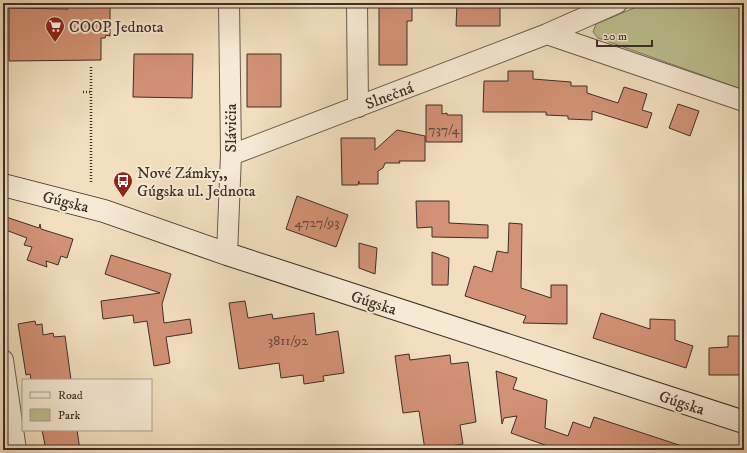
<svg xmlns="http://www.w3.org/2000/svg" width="747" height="453" font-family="'IM FELL DW Pica',serif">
<rect width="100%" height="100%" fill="#f2dfbf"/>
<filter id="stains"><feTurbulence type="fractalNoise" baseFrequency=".005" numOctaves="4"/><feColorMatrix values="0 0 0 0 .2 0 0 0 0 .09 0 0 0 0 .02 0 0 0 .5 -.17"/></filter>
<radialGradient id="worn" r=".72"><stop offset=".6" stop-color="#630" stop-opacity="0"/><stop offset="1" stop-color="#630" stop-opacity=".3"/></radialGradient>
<path fill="#bdc190" stroke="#7e785c" d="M 646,3 L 744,3 L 744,90 L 598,38 L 593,32 L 596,24 Z"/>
<path fill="#d39175" stroke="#3e2e27" d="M 68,3 L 110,3 L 110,36 L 106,35 L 105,38 L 101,38 L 101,60 L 9,61 L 9,8 L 68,9 Z
M 379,3 L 412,3 L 412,21 L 407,21 L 407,65 L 379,65 Z
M 457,3 L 500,3 L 500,26 L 456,26 Z
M 134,54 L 193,54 L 192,98 L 133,97 Z
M 247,54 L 281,54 L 281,107 L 247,107 Z
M 508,71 L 533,71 L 533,79 L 571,82 L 571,86 L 587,86 L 587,93 L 618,103 L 624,87 L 647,94 L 642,110 L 652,113 L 647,128 L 592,111 L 592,120 L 568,119 L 568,116 L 546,115 L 546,112 L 483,112 L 484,81 L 508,81 Z
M 678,104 L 699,111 L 690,136 L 669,128 Z
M 426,105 L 442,105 L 442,114 L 447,113 L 447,115 L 462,115 L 462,142 L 426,142 Z
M 397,130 L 425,136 L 425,161 L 399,161 L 400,163 L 385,163 L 383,168 L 378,171 L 378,184 L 359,184 L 359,181 L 358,185 L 342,185 L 341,138 L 375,138 L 375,150 Z
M 297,196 L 348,215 L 336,247 L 286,229 Z
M 416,201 L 449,201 L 449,223 L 488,225 L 488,238 L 432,237 L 432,227 L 417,228 Z
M 3,216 L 39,228 L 40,224 L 41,229 L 73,239 L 67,258 L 61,256 L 58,265 L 46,261 L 47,267 L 27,260 L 32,247 L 24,245 L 27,238 L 3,229 Z
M 509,223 L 522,224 L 521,288 L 551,298 L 551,285 L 567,285 L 567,324 L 523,323 L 526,316 L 465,296 L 474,266 L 492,272 L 497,251 L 508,253 Z
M 359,243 L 377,248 L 375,274 L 359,268 Z
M 432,252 L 449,258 L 448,285 L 432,285 Z
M 111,255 L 171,274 L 162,304 L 164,323 L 190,319 L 192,333 L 166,337 L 170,363 L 154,366 L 147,321 L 134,323 L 133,315 L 103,319 L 101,301 L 160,293 L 105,274 Z
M 245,301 L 248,318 L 272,314 L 273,319 L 314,313 L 316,335 L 338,331 L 344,373 L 323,376 L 324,381 L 304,384 L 303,375 L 281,378 L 279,363 L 239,369 L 229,303 Z
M 601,313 L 650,329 L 650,319 L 675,320 L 675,340 L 693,346 L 686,368 L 593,338 Z
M 35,321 L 36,325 L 42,324 L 43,335 L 53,333 L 54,337 L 65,336 L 71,380 L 31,380 L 30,374 L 26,375 L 18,324 Z
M 728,336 L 744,336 L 744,375 L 709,375 L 709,348 L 728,347 Z
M 409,354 L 410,360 L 450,355 L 451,364 L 468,362 L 476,422 L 460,425 L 463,444 L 425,450 L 419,411 L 403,413 L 395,356 Z
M 496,371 L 517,378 L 513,389 L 547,400 L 545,428 L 568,436 L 573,422 L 590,428 L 594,417 L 685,447 L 685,450 L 559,450 L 511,433 L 517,416 L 504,418 L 502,424 Z
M 42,430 L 77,430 L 80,450 L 46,450 Z"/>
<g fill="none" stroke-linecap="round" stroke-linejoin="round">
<defs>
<path id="street" d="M 357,3 L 358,107
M 547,34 L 744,101
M 231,155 L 547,34 L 617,3
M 227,254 L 231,155 L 229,3
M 3,360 L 16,450"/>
<path id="secondary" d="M 3,185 L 104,211 L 227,254 L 744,422"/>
</defs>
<use href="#street" stroke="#6b5a4d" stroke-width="22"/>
<use href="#secondary" stroke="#3e2e27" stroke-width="24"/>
<path stroke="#3e2e27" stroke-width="2.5" stroke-dasharray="1 2" stroke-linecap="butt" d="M 83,92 L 91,92
M 91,182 L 91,65"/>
<use href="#street" stroke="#f7ead5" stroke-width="20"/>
<use href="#secondary" stroke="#f7ead5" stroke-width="22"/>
</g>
<defs>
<symbol id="supermarket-pin" viewBox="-11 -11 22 30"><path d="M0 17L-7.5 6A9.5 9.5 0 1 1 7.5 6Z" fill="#8f2418" stroke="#f7ead5"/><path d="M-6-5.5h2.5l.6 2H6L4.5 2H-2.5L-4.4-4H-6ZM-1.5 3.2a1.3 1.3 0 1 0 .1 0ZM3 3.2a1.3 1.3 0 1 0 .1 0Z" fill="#fff"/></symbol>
<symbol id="bus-pin" viewBox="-11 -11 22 30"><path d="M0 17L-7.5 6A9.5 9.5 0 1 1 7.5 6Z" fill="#8f2418" stroke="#f7ead5"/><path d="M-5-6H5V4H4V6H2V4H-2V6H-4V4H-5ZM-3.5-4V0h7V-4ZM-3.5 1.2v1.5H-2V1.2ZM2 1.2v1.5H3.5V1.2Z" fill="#fff"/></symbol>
</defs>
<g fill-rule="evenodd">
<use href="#supermarket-pin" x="44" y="15" width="22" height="30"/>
<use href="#bus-pin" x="112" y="170" width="22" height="30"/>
</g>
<g text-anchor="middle" stroke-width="4" stroke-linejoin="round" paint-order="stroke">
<g font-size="14" fill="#63473a">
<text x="444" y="134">737/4</text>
<text x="317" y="227">4727/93</text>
<text x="288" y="345">3811/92</text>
</g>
<g font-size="16" fill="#3e2e27" stroke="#f7ead5" text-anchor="start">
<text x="69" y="32">COOP Jednota</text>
<text x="137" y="178">Nové Zámky,,<tspan x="137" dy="18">Gúgska ul. Jednota</tspan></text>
</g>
<g font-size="16" fill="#3e2e27" stroke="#f7ead5">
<text transform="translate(389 95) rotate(-21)" y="6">Slnečná</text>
<text transform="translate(230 128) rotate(-90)" y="6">Slávičia</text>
<text transform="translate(66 201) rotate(14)" y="6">Gúgska</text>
<text transform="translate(374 302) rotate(18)" y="6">Gúgska</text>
<text transform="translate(682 402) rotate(18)" y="6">Gúgska</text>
</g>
</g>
<rect width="747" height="453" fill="none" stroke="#f2dfbf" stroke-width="16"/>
<rect x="4" y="4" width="739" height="445" fill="none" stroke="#3e2e27" stroke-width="2"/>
<rect x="8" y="8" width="731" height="437" fill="none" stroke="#3e2e27"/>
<rect x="22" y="379" width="130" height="52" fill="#f7ead5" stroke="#ad9f8f"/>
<rect x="30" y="392" width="20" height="6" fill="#f7ead5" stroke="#ad9f8f"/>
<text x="58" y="399" font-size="12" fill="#3e2e27">Road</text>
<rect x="30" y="409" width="20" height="12" fill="#bdc190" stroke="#ad9f8f"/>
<text x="58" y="419" font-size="12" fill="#3e2e27">Park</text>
<path d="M597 40v6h55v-6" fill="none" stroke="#3e2e27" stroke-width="2"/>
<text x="603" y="40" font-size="12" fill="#3e2e27" stroke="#f7ead5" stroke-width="3" paint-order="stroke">20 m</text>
<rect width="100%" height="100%" filter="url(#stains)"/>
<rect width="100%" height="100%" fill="url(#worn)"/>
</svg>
